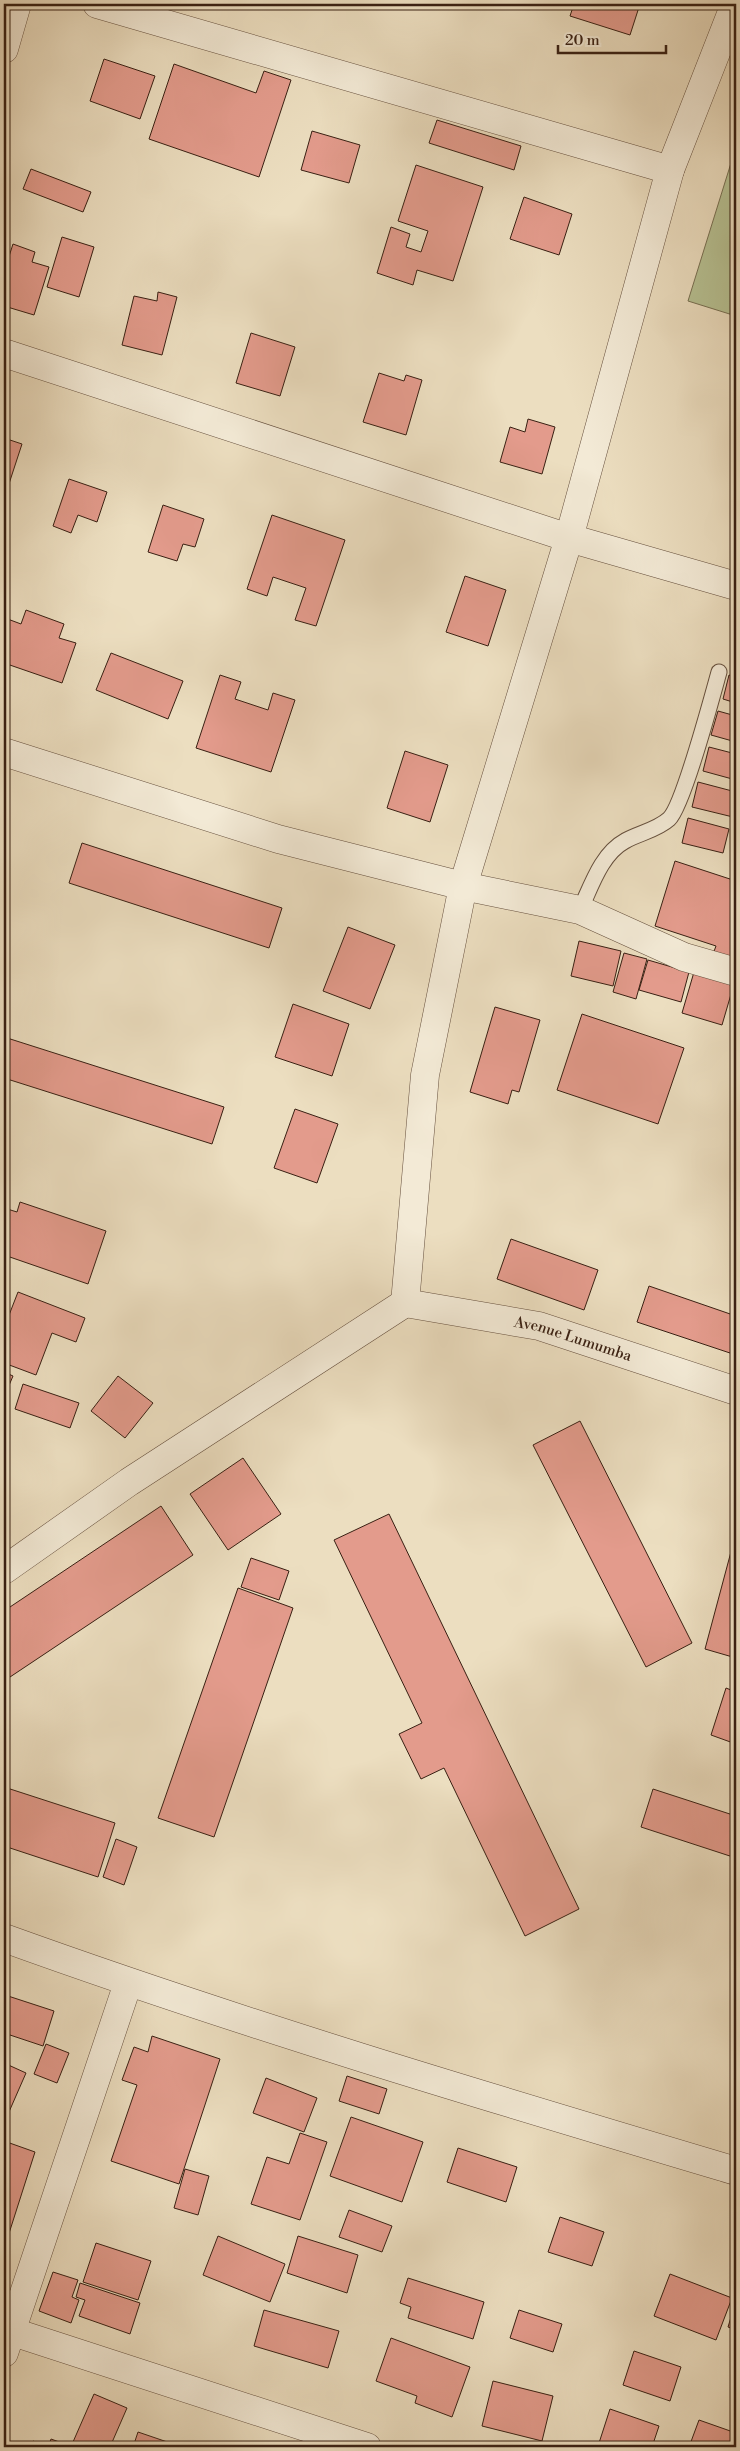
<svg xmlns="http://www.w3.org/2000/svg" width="740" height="2451" font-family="'Libre Bodoni',serif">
<rect width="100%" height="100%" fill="#ecdec0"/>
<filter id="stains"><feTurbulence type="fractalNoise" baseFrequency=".004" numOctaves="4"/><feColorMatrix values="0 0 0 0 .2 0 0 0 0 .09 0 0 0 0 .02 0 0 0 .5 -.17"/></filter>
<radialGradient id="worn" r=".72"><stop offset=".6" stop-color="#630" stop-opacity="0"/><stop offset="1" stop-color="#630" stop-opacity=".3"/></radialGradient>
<path fill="#b7c193" stroke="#787053" d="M 736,147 L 736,316 L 688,301 Z"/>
<path fill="#e39b8c" stroke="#392013" d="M 574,4 L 640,4 L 630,35 L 570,16 Z
M 104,59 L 155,76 L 140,119 L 90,101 Z
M 174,64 L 256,93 L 264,71 L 291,80 L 259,177 L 149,139 Z
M 437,120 L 521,146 L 514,170 L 429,143 Z
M 312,131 L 360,145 L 349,183 L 301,170 Z
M 416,165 L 483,187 L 453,281 L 417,270 L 413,285 L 377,273 L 391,227 L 410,234 L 406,247 L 421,252 L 428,231 L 398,221 Z
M 31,169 L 91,192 L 83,212 L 23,189 Z
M 524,197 L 572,214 L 559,255 L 510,239 Z
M 62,237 L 94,247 L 79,297 L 47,287 Z
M 13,244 L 35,252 L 32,262 L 49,267 L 34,315 L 4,306 L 4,272 Z
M 158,292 L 177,297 L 162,355 L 122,345 L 134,296 L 157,301 Z
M 251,333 L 295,347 L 280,396 L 236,383 Z
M 379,373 L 404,381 L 406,375 L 422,380 L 406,435 L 363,422 Z
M 528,419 L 555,427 L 542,474 L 500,462 L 510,427 L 525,432 Z
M 4,438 L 22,444 L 4,499 Z
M 69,479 L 107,492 L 97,522 L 78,515 L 71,533 L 53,526 Z
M 163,505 L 204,519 L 195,547 L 183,544 L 177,561 L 148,552 Z
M 272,515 L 345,540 L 316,626 L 295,620 L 306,588 L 273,577 L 267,596 L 247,589 Z
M 465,576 L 506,590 L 488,646 L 446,632 Z
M 26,610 L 64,624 L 59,638 L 76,643 L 62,683 L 4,663 L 5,618 L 21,624 Z
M 111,653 L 183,681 L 168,719 L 96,690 Z
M 220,675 L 241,682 L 235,699 L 268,710 L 273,693 L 295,700 L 271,772 L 196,748 Z
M 729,675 L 736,677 L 736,703 L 723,699 Z
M 718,711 L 736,716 L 736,742 L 711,735 Z
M 709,747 L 736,754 L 736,780 L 703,771 Z
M 405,751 L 448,765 L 430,822 L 387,808 Z
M 698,782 L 736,792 L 733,817 L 692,807 Z
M 688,818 L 729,829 L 723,853 L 682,843 Z
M 82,843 L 282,908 L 269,948 L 69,883 Z
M 675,861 L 736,881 L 736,961 L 713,954 L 716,946 L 655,926 Z
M 348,927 L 395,945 L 370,1009 L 323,991 Z
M 579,941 L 621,951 L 613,986 L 571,976 Z
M 624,953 L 647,959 L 636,999 L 613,992 Z
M 648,960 L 689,972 L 681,1002 L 639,990 Z
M 694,972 L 734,984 L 722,1025 L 682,1013 Z
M 293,1004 L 349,1024 L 332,1076 L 275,1057 Z
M 495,1007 L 540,1020 L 519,1092 L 512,1090 L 508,1104 L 470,1092 Z
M 582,1014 L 684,1048 L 658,1124 L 557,1090 Z
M 4,1037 L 224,1107 L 212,1144 L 4,1078 Z
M 295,1109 L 338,1124 L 317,1183 L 274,1168 Z
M 20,1202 L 106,1231 L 88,1284 L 4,1255 L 4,1208 L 17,1212 Z
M 511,1239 L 598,1270 L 584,1310 L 497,1279 Z
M 649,1286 L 736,1316 L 736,1355 L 637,1322 Z
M 18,1292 L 85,1318 L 76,1342 L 52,1333 L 36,1375 L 4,1363 L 4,1328 Z
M 4,1372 L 13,1376 L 4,1397 Z
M 118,1376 L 153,1403 L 125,1438 L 91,1411 Z
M 23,1384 L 79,1403 L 70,1428 L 15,1409 Z
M 580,1421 L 692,1643 L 646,1667 L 533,1445 Z
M 243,1458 L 281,1514 L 228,1550 L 190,1494 Z
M 161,1506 L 193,1555 L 4,1681 L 4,1611 Z
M 389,1514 L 579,1909 L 525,1936 L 444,1768 L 421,1779 L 399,1734 L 422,1723 L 334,1540 Z
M 736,1533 L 736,1658 L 705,1649 Z
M 251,1558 L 289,1571 L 279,1600 L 241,1587 Z
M 238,1588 L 293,1608 L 214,1837 L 158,1818 Z
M 726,1688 L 736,1692 L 736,1744 L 711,1735 Z
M 4,1787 L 115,1823 L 98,1877 L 4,1846 Z
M 653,1789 L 736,1816 L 736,1858 L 641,1827 Z
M 116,1839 L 137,1847 L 124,1885 L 103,1877 Z
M 5,1995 L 54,2011 L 43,2046 L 4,2033 Z
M 152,2036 L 220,2059 L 179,2184 L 111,2161 L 137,2085 L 122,2080 L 134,2047 L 148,2052 Z
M 46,2044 L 69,2053 L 57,2083 L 34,2074 Z
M 4,2063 L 26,2073 L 5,2121 L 4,2120 Z
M 347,2076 L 387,2089 L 379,2114 L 339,2101 Z
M 266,2078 L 317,2098 L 304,2132 L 253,2113 Z
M 351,2117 L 423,2142 L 402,2202 L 330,2176 Z
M 300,2133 L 327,2142 L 300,2220 L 251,2204 L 267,2157 L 289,2164 Z
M 4,2141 L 35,2152 L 4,2249 Z
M 458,2148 L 517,2167 L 506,2202 L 447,2182 Z
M 185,2169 L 209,2176 L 198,2215 L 174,2208 Z
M 349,2210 L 392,2226 L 382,2252 L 339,2237 Z
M 560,2217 L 604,2232 L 592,2266 L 548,2252 Z
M 218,2236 L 285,2264 L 270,2302 L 203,2275 Z
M 298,2236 L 358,2255 L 347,2293 L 287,2273 Z
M 96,2243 L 151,2261 L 138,2300 L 83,2282 Z
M 53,2272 L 78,2280 L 72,2297 L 79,2300 L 71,2323 L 39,2311 Z
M 670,2274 L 732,2298 L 716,2340 L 654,2316 Z
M 408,2278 L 484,2302 L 473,2339 L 408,2318 L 411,2307 L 400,2303 Z
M 80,2283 L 140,2303 L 130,2334 L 79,2316 L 85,2300 L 76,2297 Z
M 736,2301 L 736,2330 L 728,2327 Z
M 264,2310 L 339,2331 L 328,2368 L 254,2346 Z
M 519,2310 L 562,2324 L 553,2352 L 510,2338 Z
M 391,2338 L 470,2367 L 452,2417 L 415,2403 L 417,2396 L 376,2381 Z
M 634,2351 L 681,2367 L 670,2401 L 623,2385 Z
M 493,2381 L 553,2396 L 542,2441 L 482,2426 Z
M 94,2394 L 127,2408 L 110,2447 L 87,2447 L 73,2442 Z
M 736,2401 L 736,2417 L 732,2415 Z
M 610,2409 L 659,2426 L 652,2447 L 611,2447 L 599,2443 Z
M 699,2420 L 736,2433 L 731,2447 L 689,2447 Z
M 138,2432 L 182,2447 L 133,2447 Z
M 51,2439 L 73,2447 L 48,2447 Z
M 33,2441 L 48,2447 L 31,2447 Z"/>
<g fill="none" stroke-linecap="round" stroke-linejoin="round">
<defs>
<path id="service" d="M 580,910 C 591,887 601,854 625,841 C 639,833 657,830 669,819 C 683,806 712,697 719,672"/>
<g id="minor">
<path d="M 97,4 L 670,170"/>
<path d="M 4,49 L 17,4"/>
<path d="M 4,353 L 569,538 L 736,586"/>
<path d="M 4,752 L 278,839 L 463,886 L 580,910 L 684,957 L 736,972"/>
<path d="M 405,1303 L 425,1075 L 463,886 L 569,538 L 670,170 L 735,4"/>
<path id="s1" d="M 405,1303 L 539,1326 L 736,1391"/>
<path d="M 4,1570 L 129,1482 L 405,1303"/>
<path d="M 4,1938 C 245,2025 491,2098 736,2171"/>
<path d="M 4,2329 L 367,2447"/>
<path d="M 4,2353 L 128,1983"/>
</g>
</defs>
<use href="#service" stroke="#66503e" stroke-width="17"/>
<use href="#minor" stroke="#66503e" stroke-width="29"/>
<use href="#service" stroke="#f3ead6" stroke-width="15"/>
<use href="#minor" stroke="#f3ead6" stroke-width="28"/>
</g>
<g text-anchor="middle" stroke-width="4" stroke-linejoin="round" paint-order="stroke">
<g font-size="15" fill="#392013" stroke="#f3ead6">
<text dy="5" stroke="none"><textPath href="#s1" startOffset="172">Avenue Lumumba</textPath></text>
</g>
</g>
<rect width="740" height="2451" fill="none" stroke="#ecdec0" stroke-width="20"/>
<rect x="5" y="5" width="730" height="2441" fill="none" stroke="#392013" stroke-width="2.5"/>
<rect x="10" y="10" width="720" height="2431" fill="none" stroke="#392013"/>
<path d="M558 45v8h108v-8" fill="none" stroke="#392013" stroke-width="2.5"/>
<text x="565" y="45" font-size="15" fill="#392013" stroke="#f3ead6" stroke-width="4" paint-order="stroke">20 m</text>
<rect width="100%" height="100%" filter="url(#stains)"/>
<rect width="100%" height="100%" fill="url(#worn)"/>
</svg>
